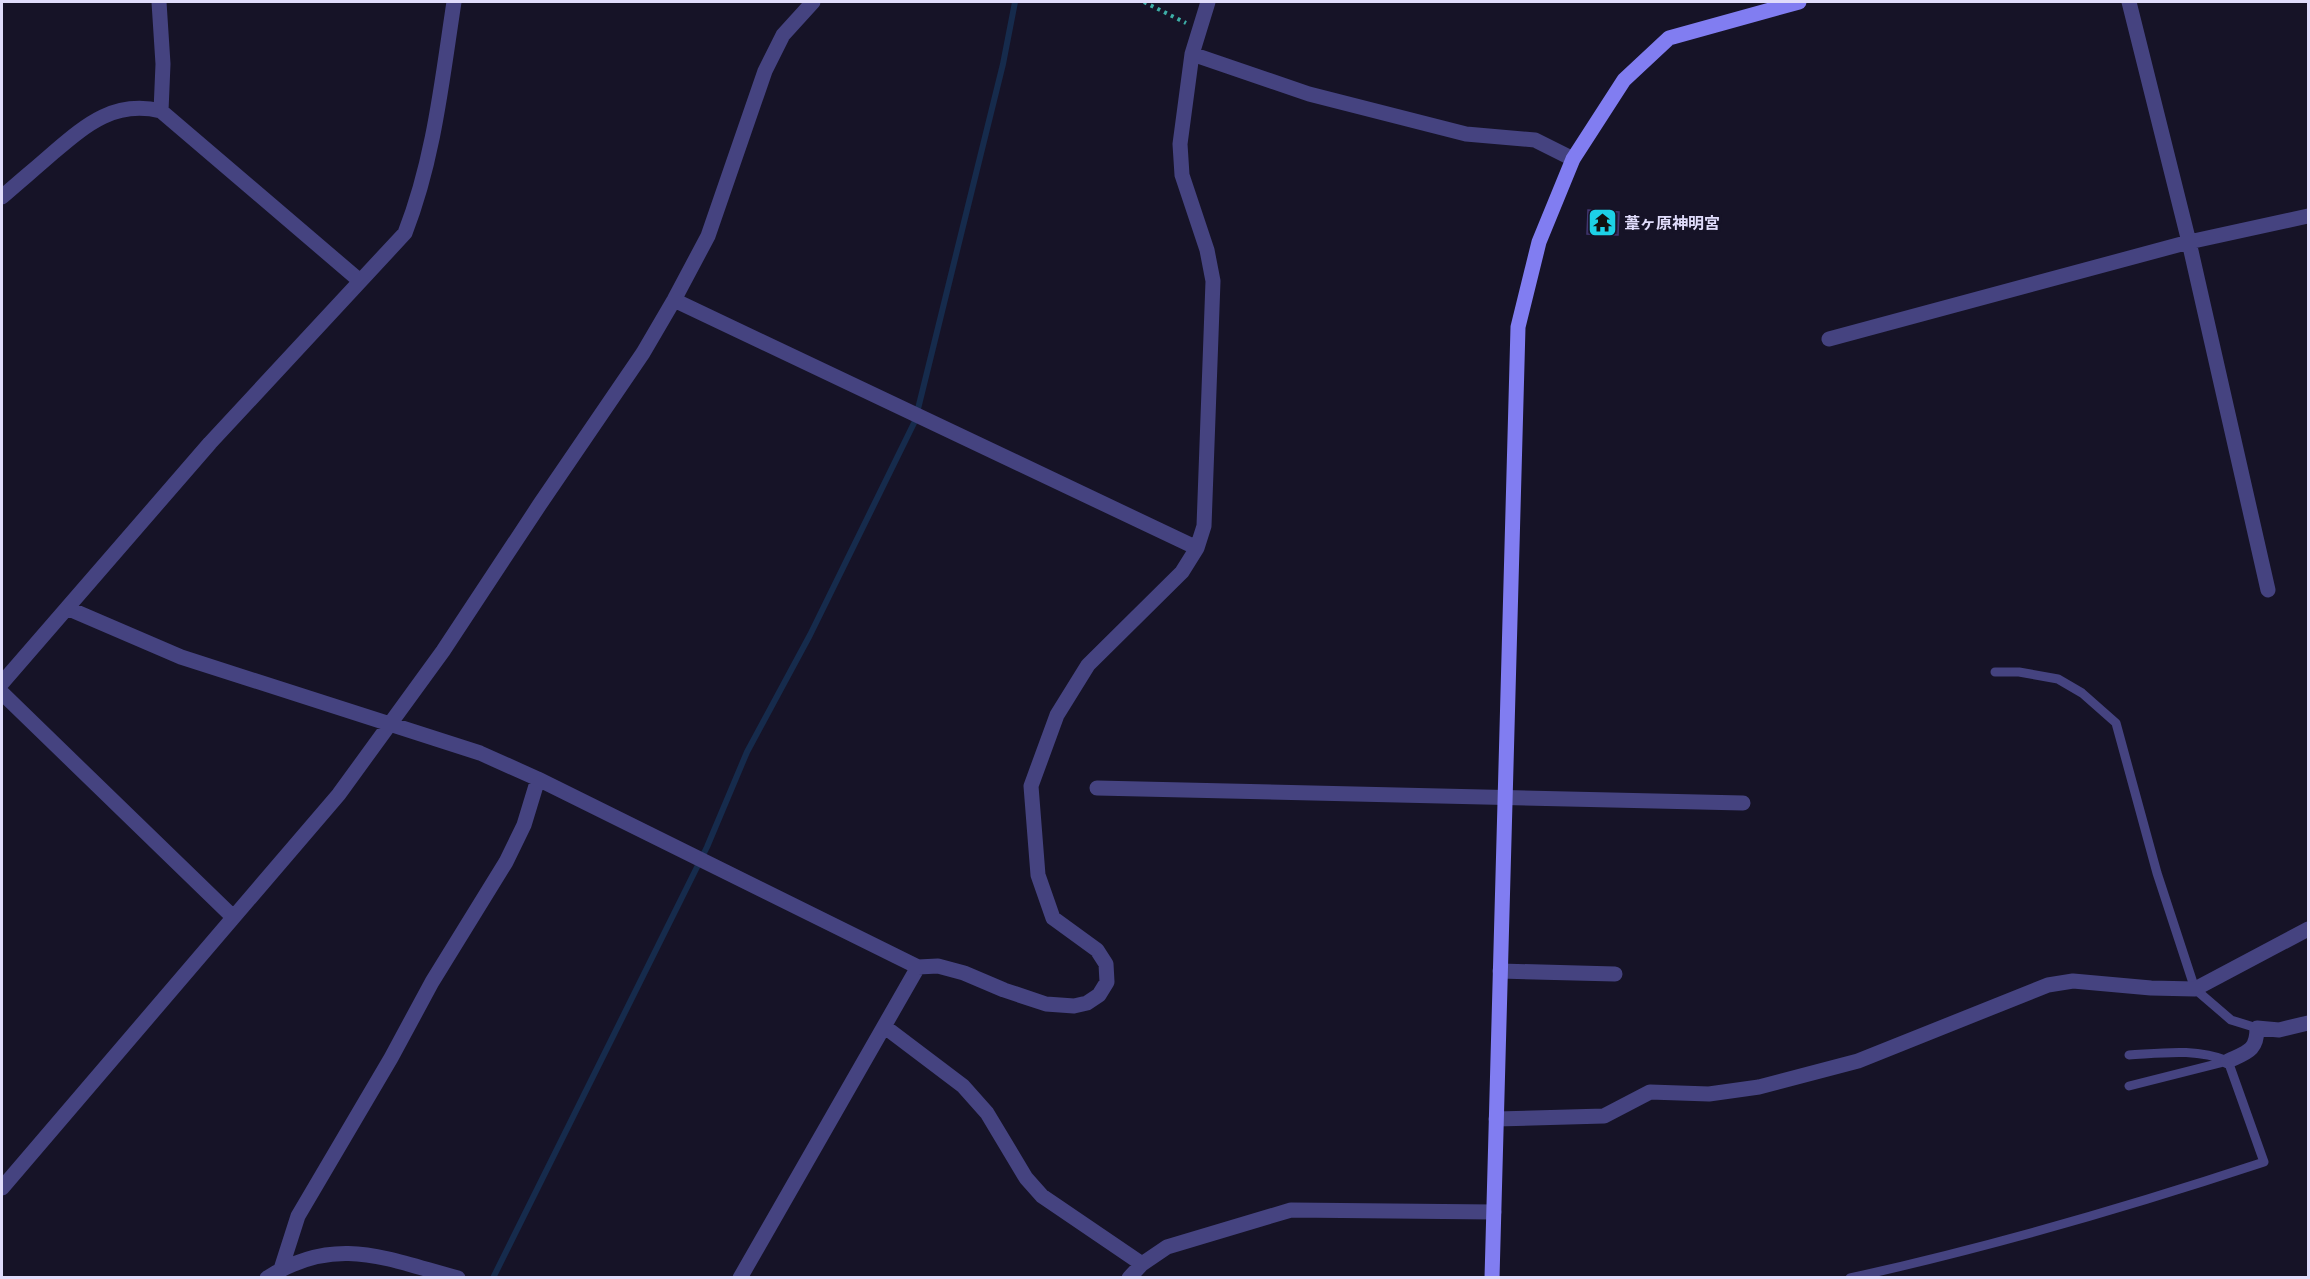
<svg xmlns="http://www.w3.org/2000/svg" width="2310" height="1279" font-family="'Public Sans','Noto Sans JP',sans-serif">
<rect width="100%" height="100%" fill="#161327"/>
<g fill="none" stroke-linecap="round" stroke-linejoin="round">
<path stroke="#162b4c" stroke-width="6" d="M 493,1278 L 707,847 L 747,752 L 810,635 L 915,421 L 1003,64 L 1015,2"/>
</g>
<path fill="#282145" stroke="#41356f" stroke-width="1.5" d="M 1588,210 L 1619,212 L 1618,235 L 1587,234 Z"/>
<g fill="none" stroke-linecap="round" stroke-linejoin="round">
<path stroke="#3daea7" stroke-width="4" stroke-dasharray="3 4.5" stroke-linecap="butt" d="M 1144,2 L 1186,23"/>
<path stroke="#454380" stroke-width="9" d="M 1995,672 L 2019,672 L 2058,679 L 2082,693 L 2116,723 L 2157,873 L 2195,989 L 2231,1020 L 2257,1028
M 2129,1086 L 2228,1061
M 1850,1278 C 1990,1247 2128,1207 2264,1162 L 2228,1061 C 2195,1048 2163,1053 2129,1055"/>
<path stroke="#454380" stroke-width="15" d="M 2129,2 L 2189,242 L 2268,590
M 1192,54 L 1309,94 L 1466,134 L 1535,140 L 1573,159
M 161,111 L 360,281
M 2,197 C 19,182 37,167 54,152 C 87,124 115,100 161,111 L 163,64 L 159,2
M 674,300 L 1197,548
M 1829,339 L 2189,242 L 2308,216
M 67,608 L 181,657 L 480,753 L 538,779 L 918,967 L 938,966 L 964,973 L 1004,990 L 1046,1004 L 1074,1006 L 1087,1003 L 1099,995 L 1107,982 L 1106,964 L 1097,950 L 1053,918 L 1038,875 L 1031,786 L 1057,715 L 1088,665 L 1182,572 L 1197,548 L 1204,526 L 1213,281 L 1207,250 L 1182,175 L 1180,144 L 1192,54 L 1208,2
M 2,683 L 210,443 L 405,233 C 434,159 442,80 454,2
M 2,693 L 233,917
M 1097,788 L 1743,803
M 1500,971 L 1615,974
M 885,1027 L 963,1086 L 987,1113 L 1026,1178 L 1042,1196 L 1142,1264
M 2228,1061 C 2247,1052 2257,1051 2257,1028 L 2279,1030 L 2308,1023
M 1496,1119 L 1604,1116 L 1650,1092 L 1709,1094 L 1759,1087 L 1858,1061 L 2048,985 L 2073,981 L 2151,988 L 2195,989 L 2308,929
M 2,1188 L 339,794 L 443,651 L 540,504 L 643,353 L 674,300 L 708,236 L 765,71 L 783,35 L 813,2
M 281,1269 L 298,1216 L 391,1058 L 432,982 L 506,862 L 524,825 L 538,779
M 267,1278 C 336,1234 386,1259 458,1278
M 740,1278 L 918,967
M 1129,1278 L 1142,1264 L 1167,1247 L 1291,1210 L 1494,1212"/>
<path stroke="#817df1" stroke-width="15" d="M 1492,1278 L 1518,327 L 1539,242 L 1573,159 L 1624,80 L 1669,38 L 1799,2"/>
</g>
<defs>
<symbol id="temple-square" viewBox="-11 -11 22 22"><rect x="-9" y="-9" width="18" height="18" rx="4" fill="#1dd1e7" stroke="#161327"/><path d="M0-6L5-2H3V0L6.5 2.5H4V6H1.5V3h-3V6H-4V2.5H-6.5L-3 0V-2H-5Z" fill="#111"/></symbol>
</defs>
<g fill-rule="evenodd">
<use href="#temple-square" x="1586" y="206" width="33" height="33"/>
</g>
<g text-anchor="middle" stroke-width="6" stroke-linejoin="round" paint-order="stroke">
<g font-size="16" font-weight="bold" fill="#e0dcfb" stroke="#161327" text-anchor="start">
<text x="1624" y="229">葦ヶ原神明宮</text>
</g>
</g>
<rect width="2310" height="1279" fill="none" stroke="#e0dcfb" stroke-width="6"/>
</svg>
